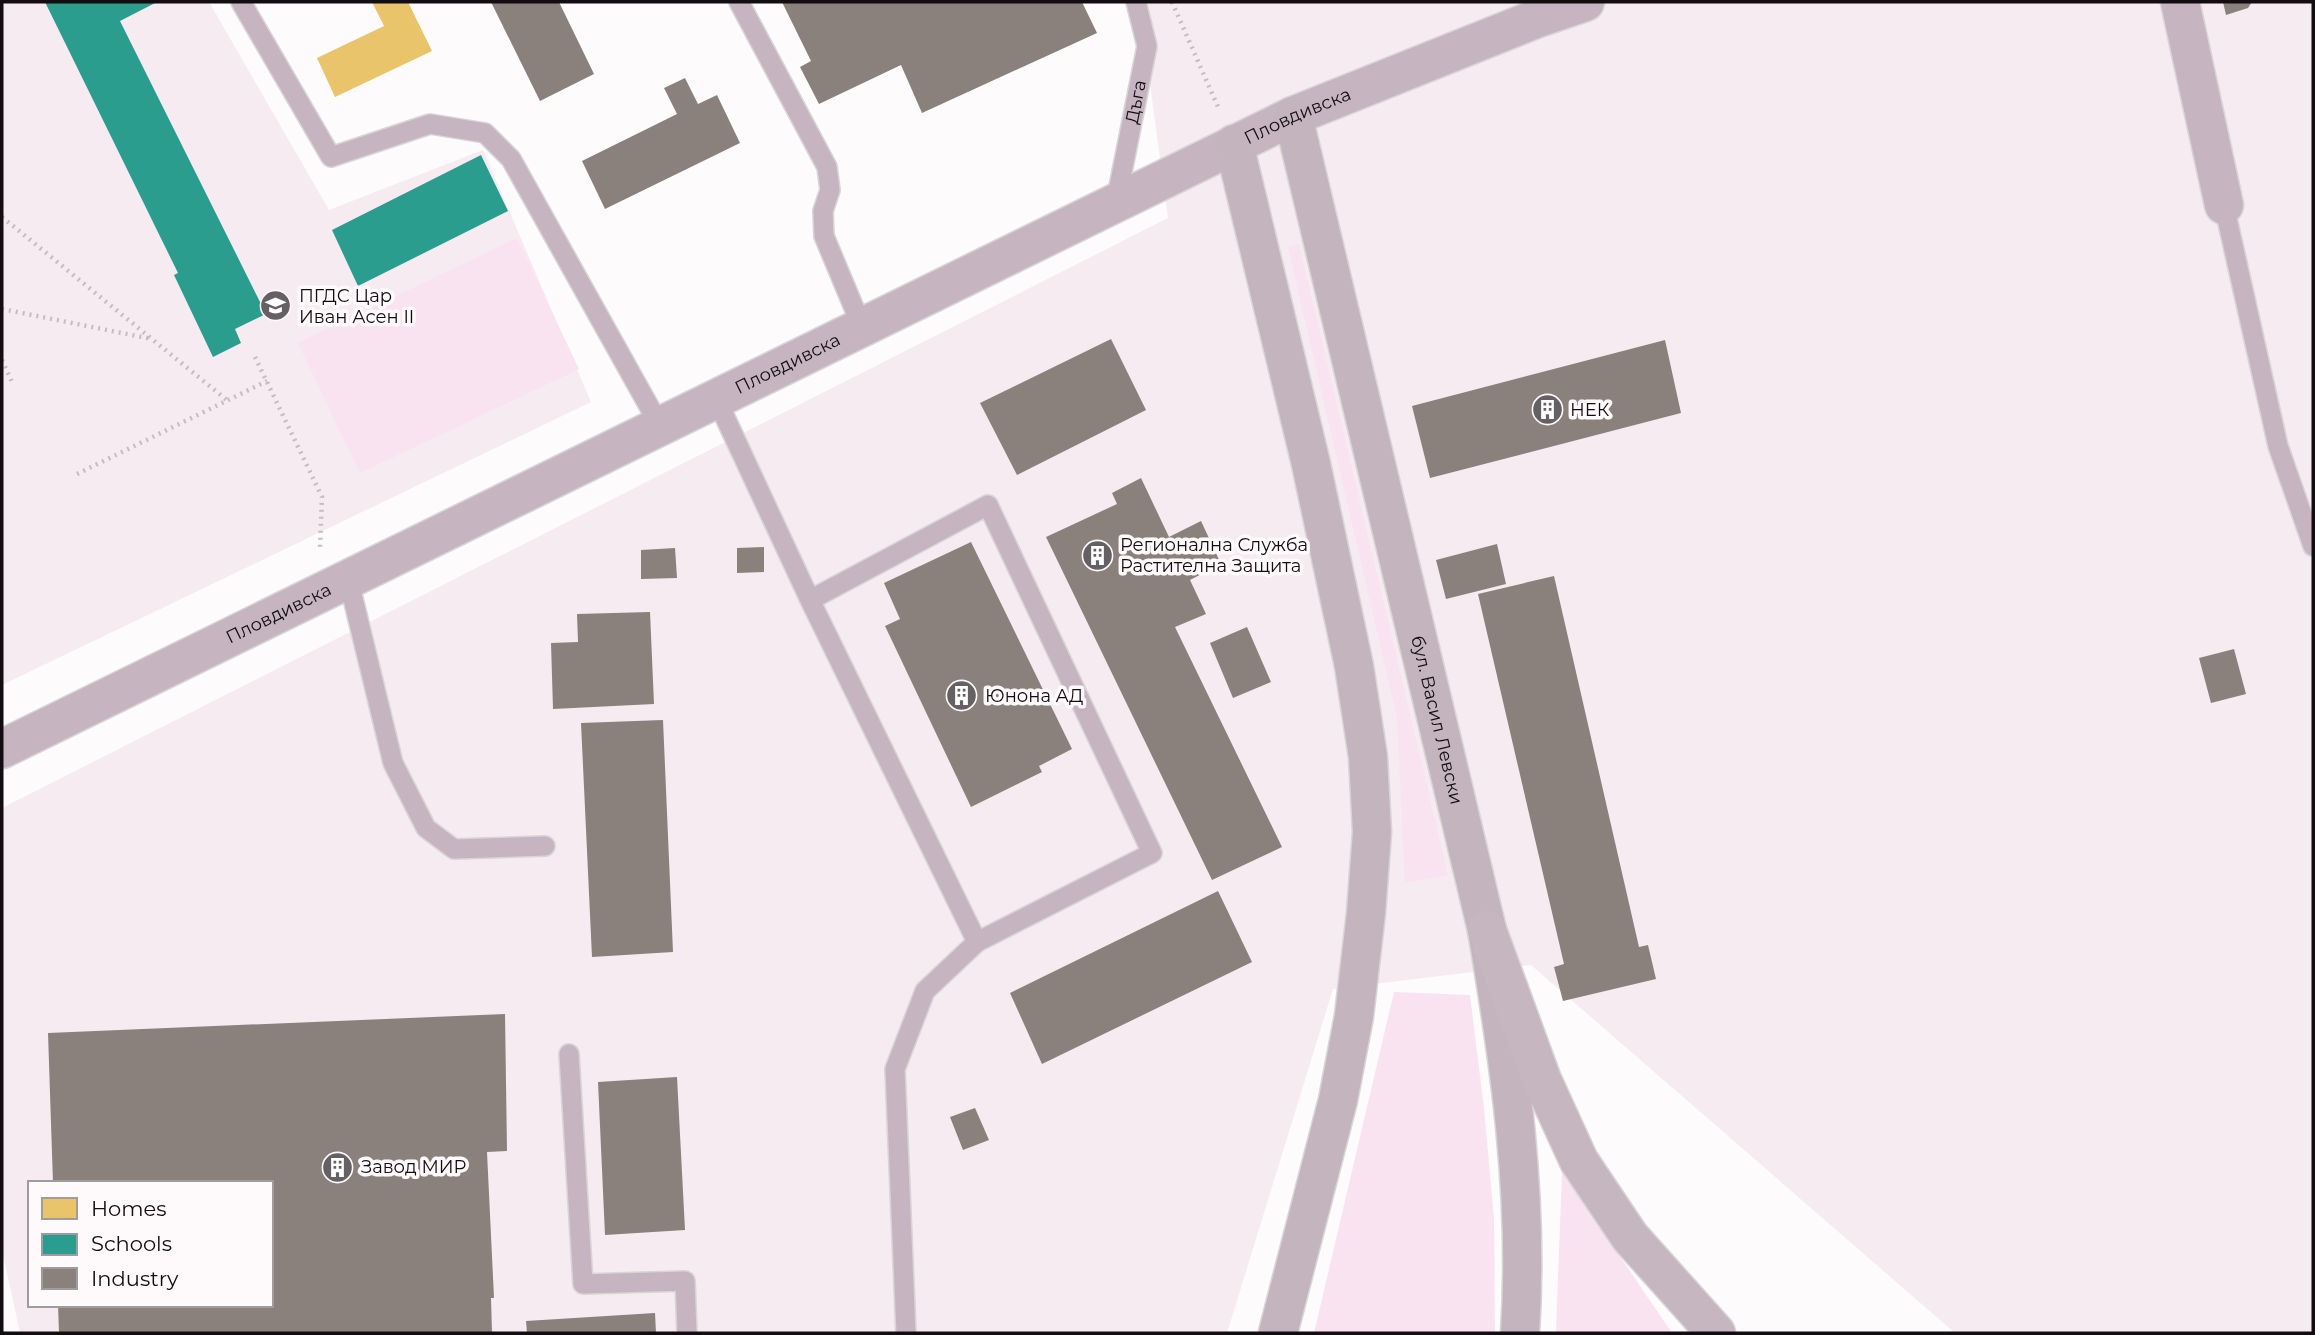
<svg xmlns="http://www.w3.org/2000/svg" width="2315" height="1335" font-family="Montserrat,sans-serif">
<rect width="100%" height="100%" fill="#fdfbfc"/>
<path fill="#f5ebf0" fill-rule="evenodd" d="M 2,2 L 209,2 L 329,210 L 483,150 L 591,402 L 2,685 Z
M 1139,2 L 2313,2 L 2313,1333 L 1955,1333 L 1531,965 L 1333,989 L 1227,1333 L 20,1333 L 2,1250 L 2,808 L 1168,218 ZM 30,1183 L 271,1183 L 271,1305 L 30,1305 Z"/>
<path fill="#f9e3f0" d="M 517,238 L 579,369 L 360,473 L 298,343 Z
M 1299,244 L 1448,875 L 1405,883 L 1397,718 L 1288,247 Z
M 1394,992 L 1470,995 L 1484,1108 L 1494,1219 L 1495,1333 L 1314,1333 Z
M 1562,1171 L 1672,1333 L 1556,1333 Z"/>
<path fill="#e9c46a" d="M 372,2 L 408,2 L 432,51 L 335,97 L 317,58 L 384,26 Z"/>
<path fill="#2a9d8f" d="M 45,2 L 157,2 L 120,21 L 266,314 L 235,329 L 241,343 L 213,357 L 174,275 L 178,273 Z
M 481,155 L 508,211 L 358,286 L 332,230 Z"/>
<path fill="#8a817c" d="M 491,2 L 559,2 L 594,74 L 540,101 Z
M 782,2 L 1082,2 L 1097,33 L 922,113 L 901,65 L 819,104 L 800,67 L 811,61 Z
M 2223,2 L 2252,2 L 2248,8 L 2226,15 Z
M 685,78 L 698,104 L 717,95 L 740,143 L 605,209 L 582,161 L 677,114 L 664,88 Z
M 1111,339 L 1146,410 L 1017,475 L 980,403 Z
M 1665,340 L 1681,413 L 1430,478 L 1412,406 Z
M 1141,478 L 1169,537 L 1201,521 L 1221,564 L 1190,580 L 1206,614 L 1175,627 L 1282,847 L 1212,880 L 1046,537 L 1117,504 L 1112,493 Z
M 971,542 L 1072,749 L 1039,766 L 1042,772 L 971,807 L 885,626 L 900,619 L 884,583 Z
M 1497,544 L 1506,584 L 1446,599 L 1436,560 Z
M 764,547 L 764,572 L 737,573 L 737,548 Z
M 675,548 L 677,578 L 641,579 L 641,550 Z
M 1554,576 L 1639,947 L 1648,945 L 1656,979 L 1563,1001 L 1554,967 L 1564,964 L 1478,594 Z
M 650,612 L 654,704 L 553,709 L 551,643 L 578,642 L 577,614 Z
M 1247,627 L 1271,682 L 1233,698 L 1210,643 Z
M 2234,649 L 2246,694 L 2211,703 L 2199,658 Z
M 663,720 L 673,952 L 592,957 L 581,723 Z
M 1218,891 L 1252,962 L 1042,1064 L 1010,993 Z
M 505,1014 L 507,1151 L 487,1152 L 494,1298 L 491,1298 L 492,1333 L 59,1333 L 58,1305 L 271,1305 L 271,1183 L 53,1183 L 48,1033 Z
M 677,1077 L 685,1230 L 605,1235 L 598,1082 Z
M 975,1108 L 989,1140 L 963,1150 L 950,1117 Z
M 655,1313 L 656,1333 L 527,1333 L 526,1321 Z"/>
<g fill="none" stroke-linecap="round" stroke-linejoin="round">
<defs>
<g id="service">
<path d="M 241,2 L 331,157 L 430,124 L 485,133 L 511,159 L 660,426"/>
<path d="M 739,2 L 827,167 L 830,190 L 823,211 L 824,236 L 862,327"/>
<path id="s1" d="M 1116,202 L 1147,46 L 1136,2"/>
<path d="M 2224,205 L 2278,446 L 2313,546"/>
<path d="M 716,398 L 810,600 L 988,505 L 1152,853 L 977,942 L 810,600"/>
<path d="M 348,578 L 393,763 L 426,828 L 454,849 L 545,846"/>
<path d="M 569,1054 L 583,1284 L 685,1281 L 687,1333"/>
<path d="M 906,1333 L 895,1069 L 925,991 L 977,942"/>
</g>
<g id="minor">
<path d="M 2180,2 L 2224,205"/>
<path id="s2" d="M 2,749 L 1293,116 L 1538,18 L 1585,2"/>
</g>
<g id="secondary">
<path id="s3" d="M 1293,116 L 1487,930 C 1510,1064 1529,1197 1520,1333"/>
<path d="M 1234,144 L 1311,464 L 1354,666 L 1368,757 L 1372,832 L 1366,913 L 1354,1016 L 1338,1100 L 1278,1333"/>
</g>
<path id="primary" d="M 1487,930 L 1542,1080 L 1579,1161 L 1630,1237 L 1716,1333"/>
</defs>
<use href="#service" stroke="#d8d5d6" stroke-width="22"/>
<use href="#minor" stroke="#d8d5d6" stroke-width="41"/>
<use href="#secondary" stroke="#d8d5d6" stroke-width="41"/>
<use href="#primary" stroke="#d8d5d6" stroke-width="41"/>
<path stroke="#c6bcc1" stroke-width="4.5" stroke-dasharray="2 5" stroke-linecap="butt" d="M 1172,2 L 1218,107
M 2,217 L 228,401
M 2,309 L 152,339
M 255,357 L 322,497 L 320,547
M 2,360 L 12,382
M 77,474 L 267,381"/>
<use href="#service" stroke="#c6b5c0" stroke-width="19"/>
<use href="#minor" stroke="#c6b5c0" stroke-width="38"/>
<use href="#secondary" stroke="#c4b4bd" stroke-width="38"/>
<use href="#primary" stroke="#c6b6c0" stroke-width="38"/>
</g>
<defs>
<symbol id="school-disc" viewBox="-11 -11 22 22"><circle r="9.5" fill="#656063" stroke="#fefafc"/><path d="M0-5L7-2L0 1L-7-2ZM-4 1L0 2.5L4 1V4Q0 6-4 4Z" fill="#fff"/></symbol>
<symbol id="building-disc" viewBox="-11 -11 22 22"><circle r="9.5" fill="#656063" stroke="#fefafc"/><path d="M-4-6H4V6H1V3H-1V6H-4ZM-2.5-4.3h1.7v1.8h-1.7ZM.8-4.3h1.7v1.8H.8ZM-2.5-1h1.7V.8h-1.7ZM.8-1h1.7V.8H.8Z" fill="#fff"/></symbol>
</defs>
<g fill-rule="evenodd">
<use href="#school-disc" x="258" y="288" width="35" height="35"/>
<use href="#building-disc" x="1530" y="392" width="35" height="35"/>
<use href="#building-disc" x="1080" y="538" width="35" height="35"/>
<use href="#building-disc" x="944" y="678" width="35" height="35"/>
<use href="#building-disc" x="320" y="1150" width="35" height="35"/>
</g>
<g text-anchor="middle" stroke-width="7" stroke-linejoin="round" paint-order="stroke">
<g font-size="18" fill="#130d11" stroke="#fefafc">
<text dy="6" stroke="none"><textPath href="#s1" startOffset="102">Дъга</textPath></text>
<text dy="6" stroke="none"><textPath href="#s2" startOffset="1442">Пловдивска</textPath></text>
<text dy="6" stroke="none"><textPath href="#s2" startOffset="875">Пловдивска</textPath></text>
<text dy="6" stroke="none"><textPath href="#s2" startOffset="308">Пловдивска</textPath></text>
<text dy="6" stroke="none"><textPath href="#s3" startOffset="621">бул. Васил Левски</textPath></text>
</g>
<g font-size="18" fill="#130d11" stroke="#fefafc" text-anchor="start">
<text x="299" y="302">ПГДС Цар<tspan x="299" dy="21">Иван Асен II</tspan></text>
<text x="1570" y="416">НЕК</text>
<text x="1120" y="551">Регионална Служба<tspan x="1120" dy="21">Растителна Защита</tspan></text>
<text x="985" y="702">Юнона АД</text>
<text x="361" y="1173">Завод МИР</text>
</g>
</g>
<rect width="2315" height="1335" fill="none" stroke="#130d11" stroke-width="7"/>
<rect x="28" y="1181" width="245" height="126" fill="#fefafc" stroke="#a09b9e" stroke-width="2"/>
<rect x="42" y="1198" width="35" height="21" fill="#e9c46a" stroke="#a09b9e" stroke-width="2"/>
<text x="91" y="1216" font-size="21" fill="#130d11">Homes</text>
<rect x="42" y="1234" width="35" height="21" fill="#2a9d8f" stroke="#a09b9e" stroke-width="2"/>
<text x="91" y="1251" font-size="21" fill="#130d11">Schools</text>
<rect x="42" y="1268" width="35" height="21" fill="#8a817c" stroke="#a09b9e" stroke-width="2"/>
<text x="91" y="1286" font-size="21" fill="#130d11">Industry</text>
</svg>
